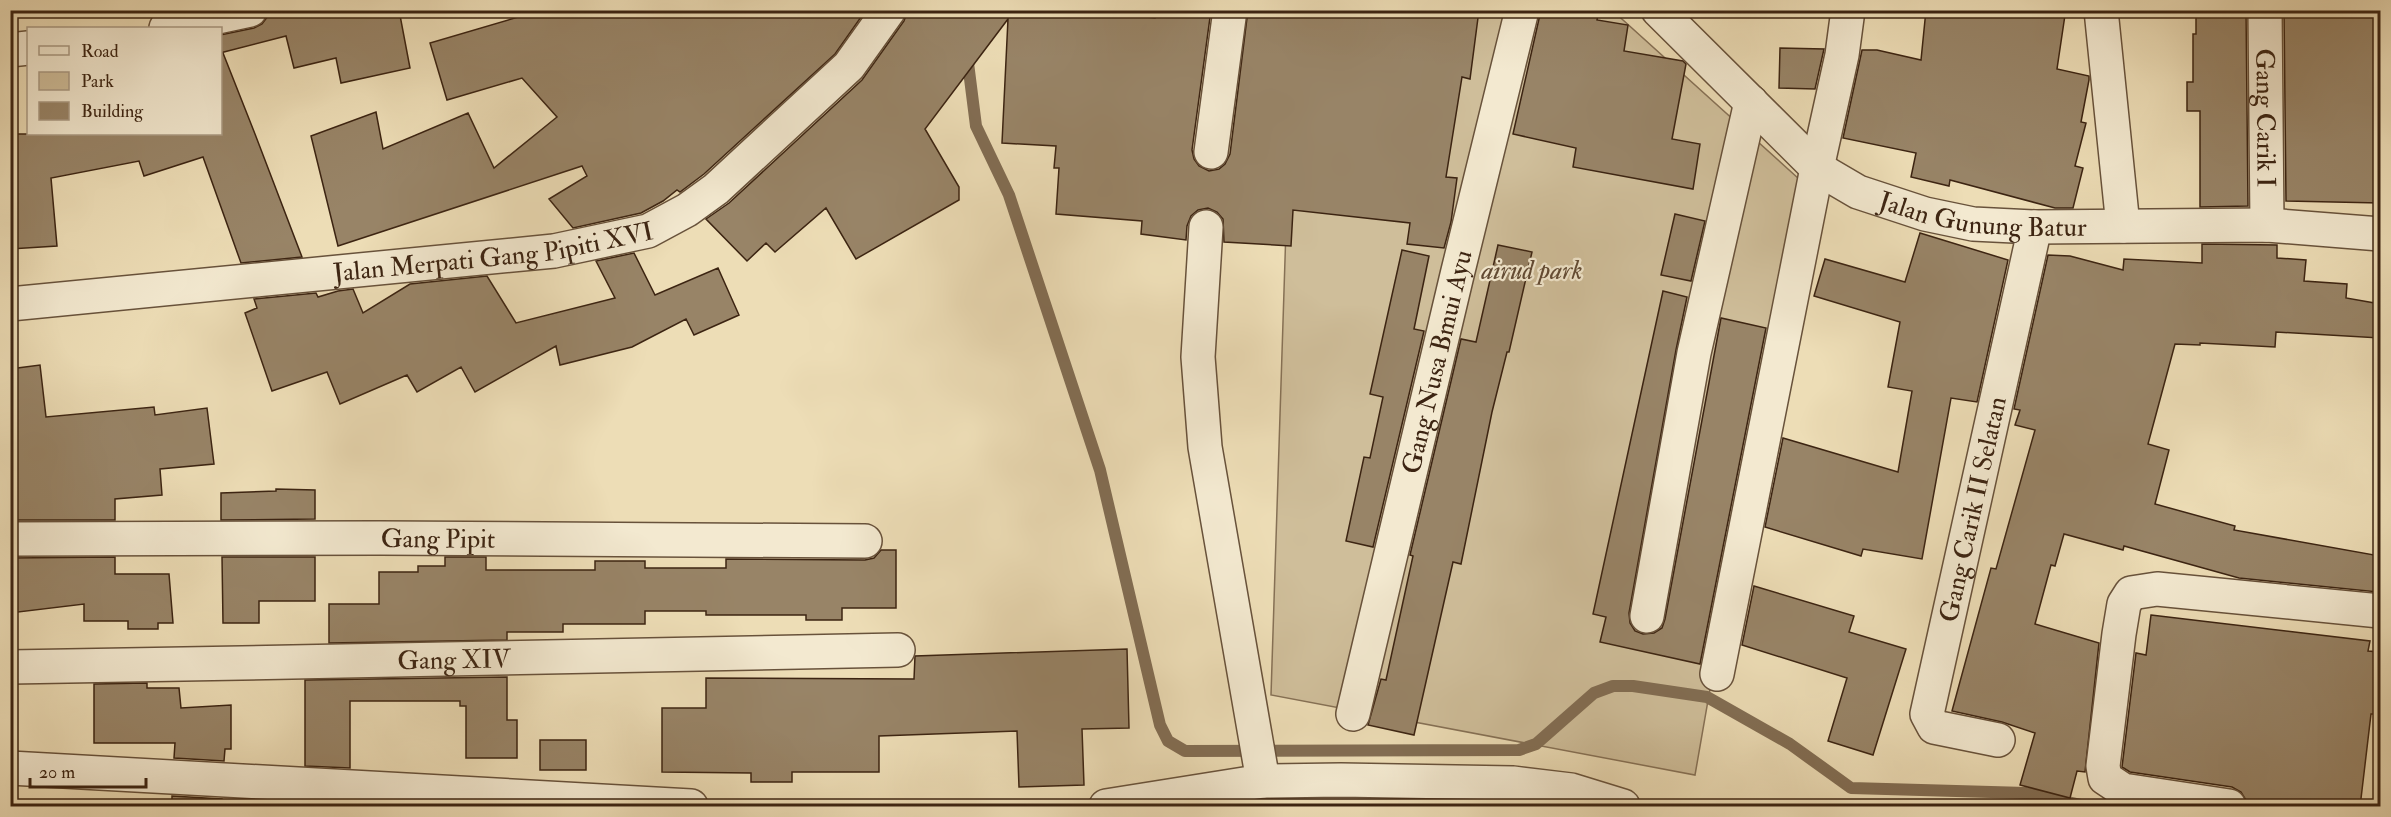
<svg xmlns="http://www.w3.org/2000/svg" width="2391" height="817" font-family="'IM FELL Double Pica',serif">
<rect width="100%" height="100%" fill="#edddb6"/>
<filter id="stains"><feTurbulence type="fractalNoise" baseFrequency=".00333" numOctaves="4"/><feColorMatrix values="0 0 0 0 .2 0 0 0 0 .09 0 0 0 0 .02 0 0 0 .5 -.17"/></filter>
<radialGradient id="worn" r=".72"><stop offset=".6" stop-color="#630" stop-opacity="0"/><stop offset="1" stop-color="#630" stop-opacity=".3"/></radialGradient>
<path fill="#cfbe9a" stroke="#867156" stroke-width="1.5" d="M 1293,11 L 1613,11 L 1799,179 L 1695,775 L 1271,695 Z"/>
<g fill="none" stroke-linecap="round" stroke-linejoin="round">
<path stroke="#826d53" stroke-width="12" d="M 967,55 L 976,126 L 1009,195 L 1100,470 L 1160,725 L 1168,741 L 1185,751 L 1519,750 L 1536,744 L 1594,693 L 1613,686 L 1633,686 L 1707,697 L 1790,744 L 1851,788 L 2026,793 L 2086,806"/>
</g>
<path fill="#988467" stroke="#3c2412" stroke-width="1.5" d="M 268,10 L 399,10 L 410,68 L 341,83 L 336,58 L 294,68 L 286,36 L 220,53 L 220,35 L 254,28 L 262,24 L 268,16 Z
M 542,10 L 866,10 L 835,54 L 704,174 L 680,192 L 677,190 L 663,201 L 641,213 L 573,228 L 549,199 L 587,176 L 582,166 L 338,246 L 311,136 L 376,112 L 383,149 L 468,113 L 494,168 L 557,117 L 522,78 L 447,100 L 430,43 Z
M 908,10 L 1083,10 L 1155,18 L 1156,10 L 1211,10 L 1192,150 L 1194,159 L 1199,166 L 1209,171 L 1219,169 L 1225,164 L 1230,154 L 1248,10 L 1479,10 L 1470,79 L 1462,77 L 1446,177 L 1457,178 L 1451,222 L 1444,248 L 1407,244 L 1410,223 L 1293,210 L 1291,246 L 1224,242 L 1223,219 L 1217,212 L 1208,208 L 1198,210 L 1191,216 L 1187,226 L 1186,240 L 1141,234 L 1142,221 L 1056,214 L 1059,168 L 1054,168 L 1056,146 L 1002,143 L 1008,19 L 925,129 L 959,187 L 959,200 L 856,259 L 826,208 L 775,252 L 766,243 L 747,261 L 706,219 L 729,203 L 862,80 L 904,21 Z
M 1541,10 L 1599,10 L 1597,20 L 1628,25 L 1624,51 L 1683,61 L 1686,64 L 1672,139 L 1700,144 L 1693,189 L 1573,167 L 1576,148 L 1513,134 Z
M 1926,10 L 2053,10 L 2053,14 L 2065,15 L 2057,69 L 2089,76 L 2089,80 L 2081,122 L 2086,123 L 2075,166 L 2083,168 L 2073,208 L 2055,208 L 1950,180 L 1949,186 L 1911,177 L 1916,153 L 1843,138 L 1862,50 L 1877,50 L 1921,60 Z
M 2196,10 L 2246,10 L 2248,206 L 2200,207 L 2200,111 L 2187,111 L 2187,82 L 2193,82 L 2193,34 L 2196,34 Z
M 2284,10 L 2380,10 L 2380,203 L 2286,201 Z
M 1780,48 L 1824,49 L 1815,89 L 1779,88 Z
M 220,53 L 223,53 L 255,134 L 302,257 L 241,263 L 203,157 L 144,176 L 139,161 L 51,178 L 57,246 L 10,249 L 10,134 L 220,134 Z
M 1675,214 L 1705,221 L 1691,281 L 1661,275 Z
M 1920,233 L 2008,260 L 1977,402 L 1951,398 L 1922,559 L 1863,549 L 1861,556 L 1765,527 L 1783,438 L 1898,472 L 1912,391 L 1888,387 L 1900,322 L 1814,296 L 1825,259 L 1905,282 Z
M 2202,244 L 2277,245 L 2277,258 L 2306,260 L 2304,281 L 2347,284 L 2346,298 L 2380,304 L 2380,338 L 2276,332 L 2275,347 L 2200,343 L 2200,345 L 2175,344 L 2148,444 L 2169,450 L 2155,504 L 2235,526 L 2234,530 L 2380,556 L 2378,592 L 2239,578 L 2124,546 L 2123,550 L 2064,534 L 2055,566 L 2051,565 L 2035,624 L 2099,643 L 2085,772 L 2077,771 L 2070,798 L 2020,785 L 2035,733 L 2002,722 L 1952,711 L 1991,568 L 1996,569 L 2035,430 L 2015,425 L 2020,410 L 2014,409 L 2048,255 L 2070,256 L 2123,270 L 2124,259 L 2202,263 Z
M 1498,245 L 1532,252 L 1509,352 L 1507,352 L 1492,412 L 1461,564 L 1453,562 L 1414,735 L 1368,725 L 1381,679 L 1386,680 L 1413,556 L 1410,555 L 1461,339 L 1476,342 Z
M 1402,250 L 1429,256 L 1414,329 L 1424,331 L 1373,547 L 1346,541 L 1364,457 L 1370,458 L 1383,397 L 1370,394 Z
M 634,253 L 655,295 L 718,268 L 739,315 L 694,335 L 686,319 L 632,347 L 560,365 L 556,346 L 475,392 L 461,367 L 417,392 L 407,375 L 340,404 L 327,372 L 272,391 L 245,313 L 257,308 L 254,299 L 316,293 L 318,297 L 338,291 L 353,289 L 363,313 L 410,284 L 487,276 L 516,323 L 615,298 L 596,261 Z
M 1663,291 L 1687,297 L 1676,350 L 1629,613 L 1630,623 L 1635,631 L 1643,634 L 1654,633 L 1662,628 L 1665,619 L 1721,318 L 1766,328 L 1700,664 L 1600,642 L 1606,617 L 1593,614 Z
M 40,365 L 46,417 L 154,407 L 155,415 L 207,408 L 214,464 L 160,469 L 162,495 L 115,499 L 115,520 L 10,520 L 10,369 Z
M 276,489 L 315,490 L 315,519 L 221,520 L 221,493 L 276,491 Z
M 881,550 L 896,550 L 896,608 L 842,608 L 842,620 L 806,620 L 806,615 L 706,615 L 706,611 L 645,611 L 645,624 L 563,624 L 563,632 L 507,632 L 507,640 L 329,643 L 329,604 L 379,604 L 379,572 L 418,572 L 418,566 L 445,566 L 445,557 L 486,557 L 486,570 L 595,570 L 595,561 L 645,561 L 645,568 L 726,568 L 726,559 L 865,560 L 874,558 Z
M 115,557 L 115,574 L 169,574 L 173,623 L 158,623 L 158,629 L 128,629 L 128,621 L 84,621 L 84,604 L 10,613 L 10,558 Z
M 222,557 L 315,557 L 315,601 L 259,601 L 259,623 L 223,623 Z
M 1754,586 L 1854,616 L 1849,632 L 1906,649 L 1873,755 L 1828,741 L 1847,678 L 1742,645 Z
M 2151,615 L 2370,641 L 2368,651 L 2380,652 L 2380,714 L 2371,714 L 2360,807 L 2261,807 L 2261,804 L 2247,802 L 2241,792 L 2232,787 L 2130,772 L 2122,767 L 2136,653 L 2146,655 Z
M 1127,649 L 1129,728 L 1082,729 L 1084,785 L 1019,787 L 1017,731 L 879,736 L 879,772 L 792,772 L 792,782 L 751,782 L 751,773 L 662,772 L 662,708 L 706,708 L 706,678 L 914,679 L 915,656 Z
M 507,677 L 507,720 L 517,720 L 517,758 L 466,758 L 466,706 L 460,706 L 460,701 L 350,701 L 350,768 L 305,766 L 305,680 Z
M 147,683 L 147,688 L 179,688 L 181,708 L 231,705 L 231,749 L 225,749 L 224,761 L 174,758 L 175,743 L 94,743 L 94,684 Z
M 540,740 L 586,740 L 586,770 L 540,770 Z
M 172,796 L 222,799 L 222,807 L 172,807 Z"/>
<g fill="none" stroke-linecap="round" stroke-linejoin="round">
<defs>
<g id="minor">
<path id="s1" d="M 1658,10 L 1817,168 L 1858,192 L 1925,214 L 1973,224 L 2035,227 L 2267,225 L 2380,234"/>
<path d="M 2101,10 L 2123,226"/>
<path id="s2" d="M 2265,10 L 2267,225"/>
<path d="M 166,28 L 250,10"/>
<path d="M 10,50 L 28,48"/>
<path d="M 1211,152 L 1230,10"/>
<path d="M 1206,227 L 1198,357 L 1205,447 L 1263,781"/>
<path id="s3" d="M 10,304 L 554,251 L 648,231 L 687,210 L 716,189 L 849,66 L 889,10"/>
<path id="s4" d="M 10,539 L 380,538 L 865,541"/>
<path d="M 1647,616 L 1694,353 L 1751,102"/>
<path id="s5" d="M 10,667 C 306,661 602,658 898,650"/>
<path d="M 1717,674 L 1817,168 L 1842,55 L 1848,10"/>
<path id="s6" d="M 1353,714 L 1457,275 L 1522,10"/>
<path id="s7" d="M 1998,740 L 1934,727 L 1927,714 L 2035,227"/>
<path d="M 10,768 L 691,806"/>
<path d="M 1106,806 L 1263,781 L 1341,780 L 1513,783 L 1571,790 L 1623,806"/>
<path d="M 2229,806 L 2123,790 L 2105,778 L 2103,766 L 2119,634 L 2124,604 L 2131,593 L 2157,589 L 2380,611"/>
</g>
</defs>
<use href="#minor" stroke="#68523b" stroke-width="36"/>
<use href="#minor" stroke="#f3e9d0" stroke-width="33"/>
</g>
<g text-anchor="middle" stroke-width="4.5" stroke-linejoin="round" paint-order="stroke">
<g font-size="26" fill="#3c2412" stroke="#f3e9d0">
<text dy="9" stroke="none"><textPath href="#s2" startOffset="108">Gang Carik I</textPath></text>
<text dy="9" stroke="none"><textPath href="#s1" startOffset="400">Jalan Gunung Batur</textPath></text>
<text dy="9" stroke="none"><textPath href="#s3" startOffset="486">Jalan Merpati Gang Pipiti XVI</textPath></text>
<text dy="9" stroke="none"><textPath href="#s6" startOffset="362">Gang Nusa Bmui Ayu</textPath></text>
<text dy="9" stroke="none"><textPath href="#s7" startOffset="290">Gang Carik II Selatan</textPath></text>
<text dy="9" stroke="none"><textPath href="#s4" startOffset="428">Gang Pipit</textPath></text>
<text dy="9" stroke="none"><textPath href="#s5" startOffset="444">Gang XIV</textPath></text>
</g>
<g font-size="26" font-style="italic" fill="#614a34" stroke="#f3e9d0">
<text x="1532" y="279">airud park</text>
</g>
</g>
<rect width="2391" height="817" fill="none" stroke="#edddb6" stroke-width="36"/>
<rect x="12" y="12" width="2367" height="793" fill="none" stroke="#3c2412" stroke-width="3"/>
<rect x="18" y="18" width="2355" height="781" fill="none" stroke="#3c2412" stroke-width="1.5"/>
<rect x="27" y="27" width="195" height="108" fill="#f3e9d0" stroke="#aa9a84" stroke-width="1.5"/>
<rect x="39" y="46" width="30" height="9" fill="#f3e9d0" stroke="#aa9a84" stroke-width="1.5"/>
<text x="81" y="57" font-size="18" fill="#3c2412">Road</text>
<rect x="39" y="72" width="30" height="18" fill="#cfbe9a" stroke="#aa9a84" stroke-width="1.5"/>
<text x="81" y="87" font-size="18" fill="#3c2412">Park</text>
<rect x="39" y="102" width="30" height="18" fill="#988467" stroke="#aa9a84" stroke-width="1.5"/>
<text x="81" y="117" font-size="18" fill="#3c2412">Building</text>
<path d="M30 778v9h116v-9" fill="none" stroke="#3c2412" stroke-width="3"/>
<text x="39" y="778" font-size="18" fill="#3c2412" stroke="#f3e9d0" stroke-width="4.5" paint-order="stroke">20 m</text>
<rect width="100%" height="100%" filter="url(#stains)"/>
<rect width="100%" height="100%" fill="url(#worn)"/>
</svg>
